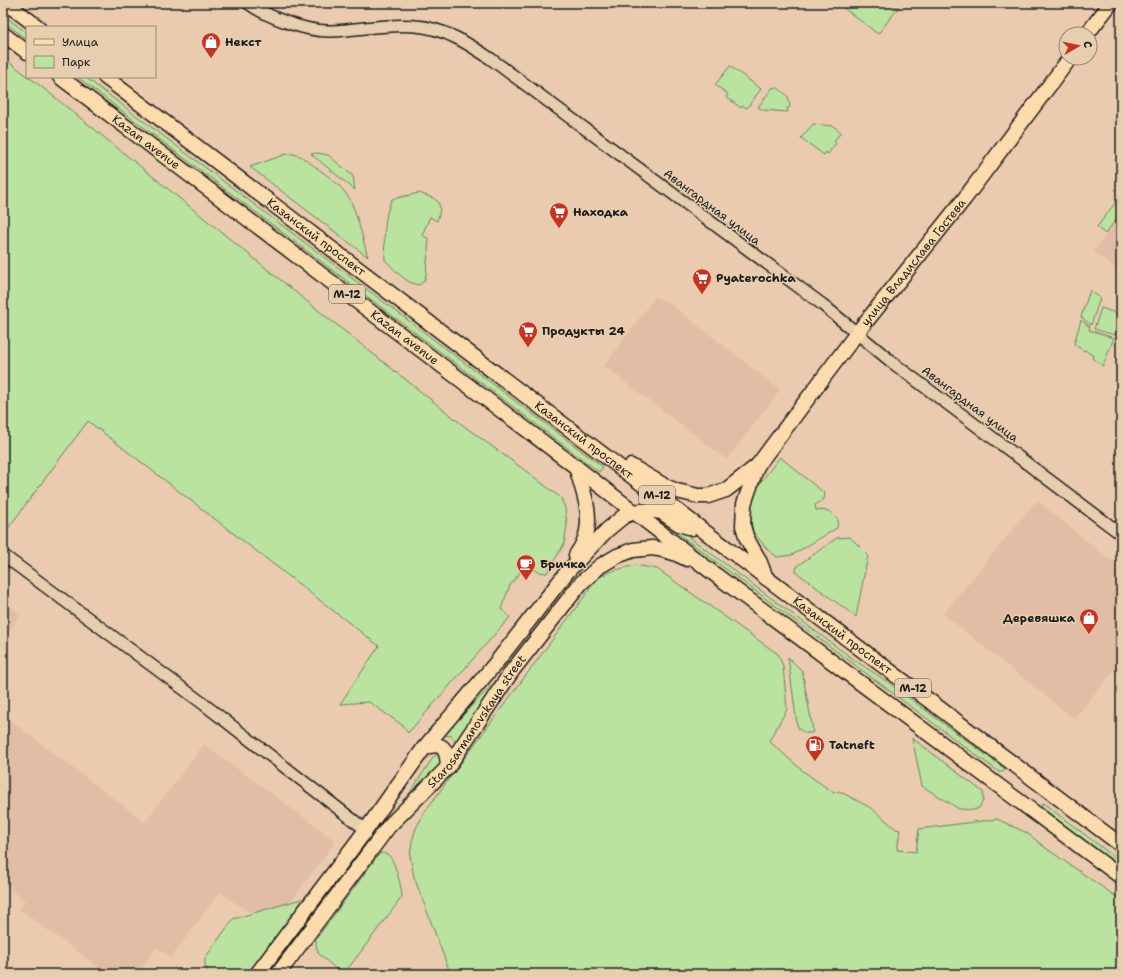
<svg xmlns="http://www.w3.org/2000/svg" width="1124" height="977" font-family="'Shantell Sans',sans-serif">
<rect width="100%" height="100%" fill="#ebcbaf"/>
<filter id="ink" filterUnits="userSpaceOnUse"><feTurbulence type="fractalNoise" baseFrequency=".025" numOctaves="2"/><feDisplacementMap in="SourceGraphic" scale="8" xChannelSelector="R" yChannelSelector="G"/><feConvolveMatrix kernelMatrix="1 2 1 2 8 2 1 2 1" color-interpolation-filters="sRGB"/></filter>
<g filter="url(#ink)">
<path fill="#e1bda5" d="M 1121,215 L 1121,272 L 1093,252 Z
M 655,297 L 671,304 L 780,390 L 727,460 L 604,366 Z
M 1037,500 L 1121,569 L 1121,662 L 1074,719 L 943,614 Z
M 3,601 L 21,615 L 3,638 Z
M 3,715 L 145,822 L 204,744 L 336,841 L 285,909 L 256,917 L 220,892 L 171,958 L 157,947 L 137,974 L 108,974 L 19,909 L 25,901 L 3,883 Z"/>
<path fill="#b9e39f" stroke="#6a805e" d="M 837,3 L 872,3 L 899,7 L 878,34 Z
M 3,15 L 27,33 L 27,40 L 3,21 Z
M 3,57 L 27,76 L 27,77 L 29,77 L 52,95 L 304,299 L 464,426 L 530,474 L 561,498 L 565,508 L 567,525 L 564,544 L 547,573 L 538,572 L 527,564 L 510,585 L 501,609 L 510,617 L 408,733 L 402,725 L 369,702 L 340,704 L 379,646 L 88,421 L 3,535 Z
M 730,66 L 761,89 L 747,108 L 743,106 L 741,108 L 726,97 L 728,94 L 715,85 Z
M 77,77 L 85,77 L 603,467 L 599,472 Z
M 773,87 L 775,88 L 777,87 L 788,96 L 790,107 L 787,108 L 788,112 L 763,110 L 758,107 Z
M 813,124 L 833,126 L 841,132 L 834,141 L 836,143 L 828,154 L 826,152 L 824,155 L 801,138 Z
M 317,153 L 328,155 L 353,176 L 355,190 L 311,154 Z
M 286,154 L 294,154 L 302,157 C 316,168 337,180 347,195 C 356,207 363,241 368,257 L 250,167 Z
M 419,193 C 437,199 444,200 437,221 L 430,217 L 422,235 L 429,239 L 426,275 L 424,281 L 419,285 C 405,283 395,270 385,260 C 384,239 383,218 392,199 Z
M 1121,195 L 1121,213 L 1105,234 L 1097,227 Z
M 1090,290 L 1100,298 L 1091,325 L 1081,317 Z
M 1101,308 L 1121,315 L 1115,335 L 1094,329 Z
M 1081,320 L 1090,327 L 1089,330 L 1114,338 L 1103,366 L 1092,358 L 1093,356 L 1085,350 L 1084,351 L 1074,344 Z
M 780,457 L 825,494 L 824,499 L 815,505 L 816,510 L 829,511 L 838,520 L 837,528 L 792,555 L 777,557 L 768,550 L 753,532 L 749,508 L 752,493 Z
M 661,521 L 670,523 L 853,659 L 889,683 L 1005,769 L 1003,772 L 999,772 Z
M 850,537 L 868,555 L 856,617 L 796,572 L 797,566 L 837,538 Z
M 635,565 L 657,569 L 778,654 L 783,666 L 787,709 L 769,741 L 803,771 L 834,793 L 839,791 L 871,808 L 896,829 L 900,830 L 897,850 L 916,852 L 919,829 L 997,819 L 1027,833 L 1047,849 L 1121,900 L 1121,974 L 452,974 L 449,970 L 414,877 L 410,856 L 412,841 L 416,828 L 426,810 L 598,578 L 609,572 Z
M 788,657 L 802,671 L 813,730 L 812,733 L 805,733 L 799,729 L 797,725 Z
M 502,674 L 503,675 L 456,743 L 452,736 L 444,735 Z
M 912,738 L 983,792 L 983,801 L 979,808 L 974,810 L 959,809 L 922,786 Z
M 440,754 L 443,761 L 394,817 L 434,756 Z
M 1043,803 L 1121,862 L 1121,867 L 1041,807 Z
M 382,853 C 382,853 387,854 388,855 C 395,859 402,889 402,897 L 350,966 L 345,970 L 336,969 L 318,953 L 316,944 L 316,939 L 379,854 Z
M 305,898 L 249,974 L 211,974 C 206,970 204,965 205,958 L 233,919 Z"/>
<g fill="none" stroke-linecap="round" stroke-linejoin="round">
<defs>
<path id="minor" d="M 248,3 C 267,17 307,32 331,31 C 359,30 388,23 416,26 C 444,28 469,44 491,59 L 823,305 L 893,363 L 1121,534
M 3,555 L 201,702 L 366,830"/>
<g id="major">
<path d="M 6,3 L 38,27"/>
<path d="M 3,34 L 27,52"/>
<path d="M 1087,34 L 1111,3"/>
<path id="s1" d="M 60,77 L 576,467 L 713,573 L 1121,877"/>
<path id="s2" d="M 105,77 L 704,531 L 1121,845"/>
<path id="s3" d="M 631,466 L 665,486 L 677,491 L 698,496 L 708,496 L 726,490 L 757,466 L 857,333 L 965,198 L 1070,58"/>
<path d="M 757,466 L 744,504 L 743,526 L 747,539 L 759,560 L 766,578"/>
<path d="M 576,467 C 583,491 594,517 584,541 C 582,546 579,551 576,555"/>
<path d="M 424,748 C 443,741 447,748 448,767"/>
<path d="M 257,974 L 366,830 L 424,748 L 495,664 L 567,572 L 607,530 L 624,516 L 634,512 L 650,510 L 661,512 L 679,524 L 692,528"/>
<path id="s4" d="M 278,974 L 389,826 L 448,767 L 512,671 L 581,583 L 600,566 L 617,556 L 633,550 L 652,548 L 659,549 L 674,553 L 687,559"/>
</g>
</defs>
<use href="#minor" stroke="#1c1c1c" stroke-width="14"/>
<use href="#major" stroke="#1c1c1c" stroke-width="17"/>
<use href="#minor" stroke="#e7ceaf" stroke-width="11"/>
<use href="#major" stroke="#fcdcac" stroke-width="14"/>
</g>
</g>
<defs>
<symbol id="shop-pin" viewBox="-11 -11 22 30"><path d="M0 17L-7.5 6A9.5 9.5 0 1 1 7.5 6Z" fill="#c8321e" stroke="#e7ceaf"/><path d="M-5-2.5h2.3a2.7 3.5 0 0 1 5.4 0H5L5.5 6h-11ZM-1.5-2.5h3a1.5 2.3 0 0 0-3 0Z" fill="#fff"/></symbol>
<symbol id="supermarket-pin" viewBox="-11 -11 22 30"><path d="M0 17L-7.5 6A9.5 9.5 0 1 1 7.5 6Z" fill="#c8321e" stroke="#e7ceaf"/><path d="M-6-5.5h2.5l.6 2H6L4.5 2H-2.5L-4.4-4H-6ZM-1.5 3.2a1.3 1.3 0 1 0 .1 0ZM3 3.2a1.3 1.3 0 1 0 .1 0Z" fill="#fff"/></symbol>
<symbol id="cafe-pin" viewBox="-11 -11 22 30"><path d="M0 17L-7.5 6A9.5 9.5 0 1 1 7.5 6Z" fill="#c8321e" stroke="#e7ceaf"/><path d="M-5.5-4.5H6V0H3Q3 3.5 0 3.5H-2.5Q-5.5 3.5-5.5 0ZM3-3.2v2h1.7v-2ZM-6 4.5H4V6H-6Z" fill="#fff"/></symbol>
<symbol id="fuel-pin" viewBox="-11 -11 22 30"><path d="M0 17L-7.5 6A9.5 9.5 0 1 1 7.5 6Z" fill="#c8321e" stroke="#e7ceaf"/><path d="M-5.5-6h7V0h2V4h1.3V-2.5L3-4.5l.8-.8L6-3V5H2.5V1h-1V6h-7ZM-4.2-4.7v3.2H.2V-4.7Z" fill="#fff"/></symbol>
</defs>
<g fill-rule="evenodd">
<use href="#shop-pin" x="200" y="31" width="22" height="30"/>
<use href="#supermarket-pin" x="548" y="201" width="22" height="30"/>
<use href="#supermarket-pin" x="691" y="267" width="22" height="30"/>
<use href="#supermarket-pin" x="517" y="320" width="22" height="30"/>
<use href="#cafe-pin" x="515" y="553" width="22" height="30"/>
<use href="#shop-pin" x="1078" y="607" width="22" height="30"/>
<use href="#fuel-pin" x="804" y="734" width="22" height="30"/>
</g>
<g text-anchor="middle" stroke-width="3" stroke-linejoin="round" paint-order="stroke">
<g fill="#e7ceaf" stroke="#595148" stroke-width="1">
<rect x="329" y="285" width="36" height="18" rx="3"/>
<rect x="639" y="486" width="36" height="18" rx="3"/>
<rect x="895" y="679" width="36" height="18" rx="3"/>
</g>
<g font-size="11" font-weight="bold" fill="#1c1c1c">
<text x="347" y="298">М-12</text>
<text x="657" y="499">М-12</text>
<text x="913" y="692">М-12</text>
</g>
<g font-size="12" font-weight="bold" fill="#1c1c1c" stroke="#e7ceaf" text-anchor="start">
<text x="225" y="46">Некст</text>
<text x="573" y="216">Находка</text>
<text x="716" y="282">Pyaterochka</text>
<text x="542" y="335">Продукты 24</text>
<text x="540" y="568">Бричка</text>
<text x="1075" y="622" text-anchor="end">Деревяшка</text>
<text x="829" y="749">Tatneft</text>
</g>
<g font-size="12" fill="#1c1c1c" stroke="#e7ceaf">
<text dy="4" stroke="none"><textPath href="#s1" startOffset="108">Kazan avenue</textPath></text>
<text transform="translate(712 207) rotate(37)" y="4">Авангардная улица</text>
<text dy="4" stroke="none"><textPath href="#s2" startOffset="265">Казанский проспект</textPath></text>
<text dy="4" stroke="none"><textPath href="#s3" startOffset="399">улица Владислава Гостева</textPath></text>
<text dy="4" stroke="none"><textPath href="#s1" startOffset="432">Kazan avenue</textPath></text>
<text transform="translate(970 404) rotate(37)" y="4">Авангардная улица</text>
<text dy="4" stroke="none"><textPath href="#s2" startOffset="601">Казанский проспект</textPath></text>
<text dy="4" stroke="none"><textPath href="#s2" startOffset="925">Казанский проспект</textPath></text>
<text dy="4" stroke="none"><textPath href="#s4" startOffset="322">Starosarmanovskaya street</textPath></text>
</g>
</g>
<rect width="1124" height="977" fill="none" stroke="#e7ceaf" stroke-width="16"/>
<rect x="8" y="8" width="1108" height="961" fill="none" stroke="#1c1c1c" stroke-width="1.5" filter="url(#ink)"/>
<rect x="26" y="26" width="130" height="52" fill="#e7ceaf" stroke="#968774"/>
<rect x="34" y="39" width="20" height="6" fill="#fcdcac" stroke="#968774"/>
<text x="62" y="46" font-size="12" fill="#1c1c1c">Улица</text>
<rect x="34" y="56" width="20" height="12" fill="#b9e39f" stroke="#968774"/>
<text x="62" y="66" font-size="12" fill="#1c1c1c">Парк</text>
<g transform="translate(1078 46) rotate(81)"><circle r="19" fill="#e7ceaf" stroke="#968774"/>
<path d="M0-3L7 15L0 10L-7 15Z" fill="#c8321e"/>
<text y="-6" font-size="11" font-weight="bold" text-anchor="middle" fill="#1c1c1c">С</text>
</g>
</svg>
